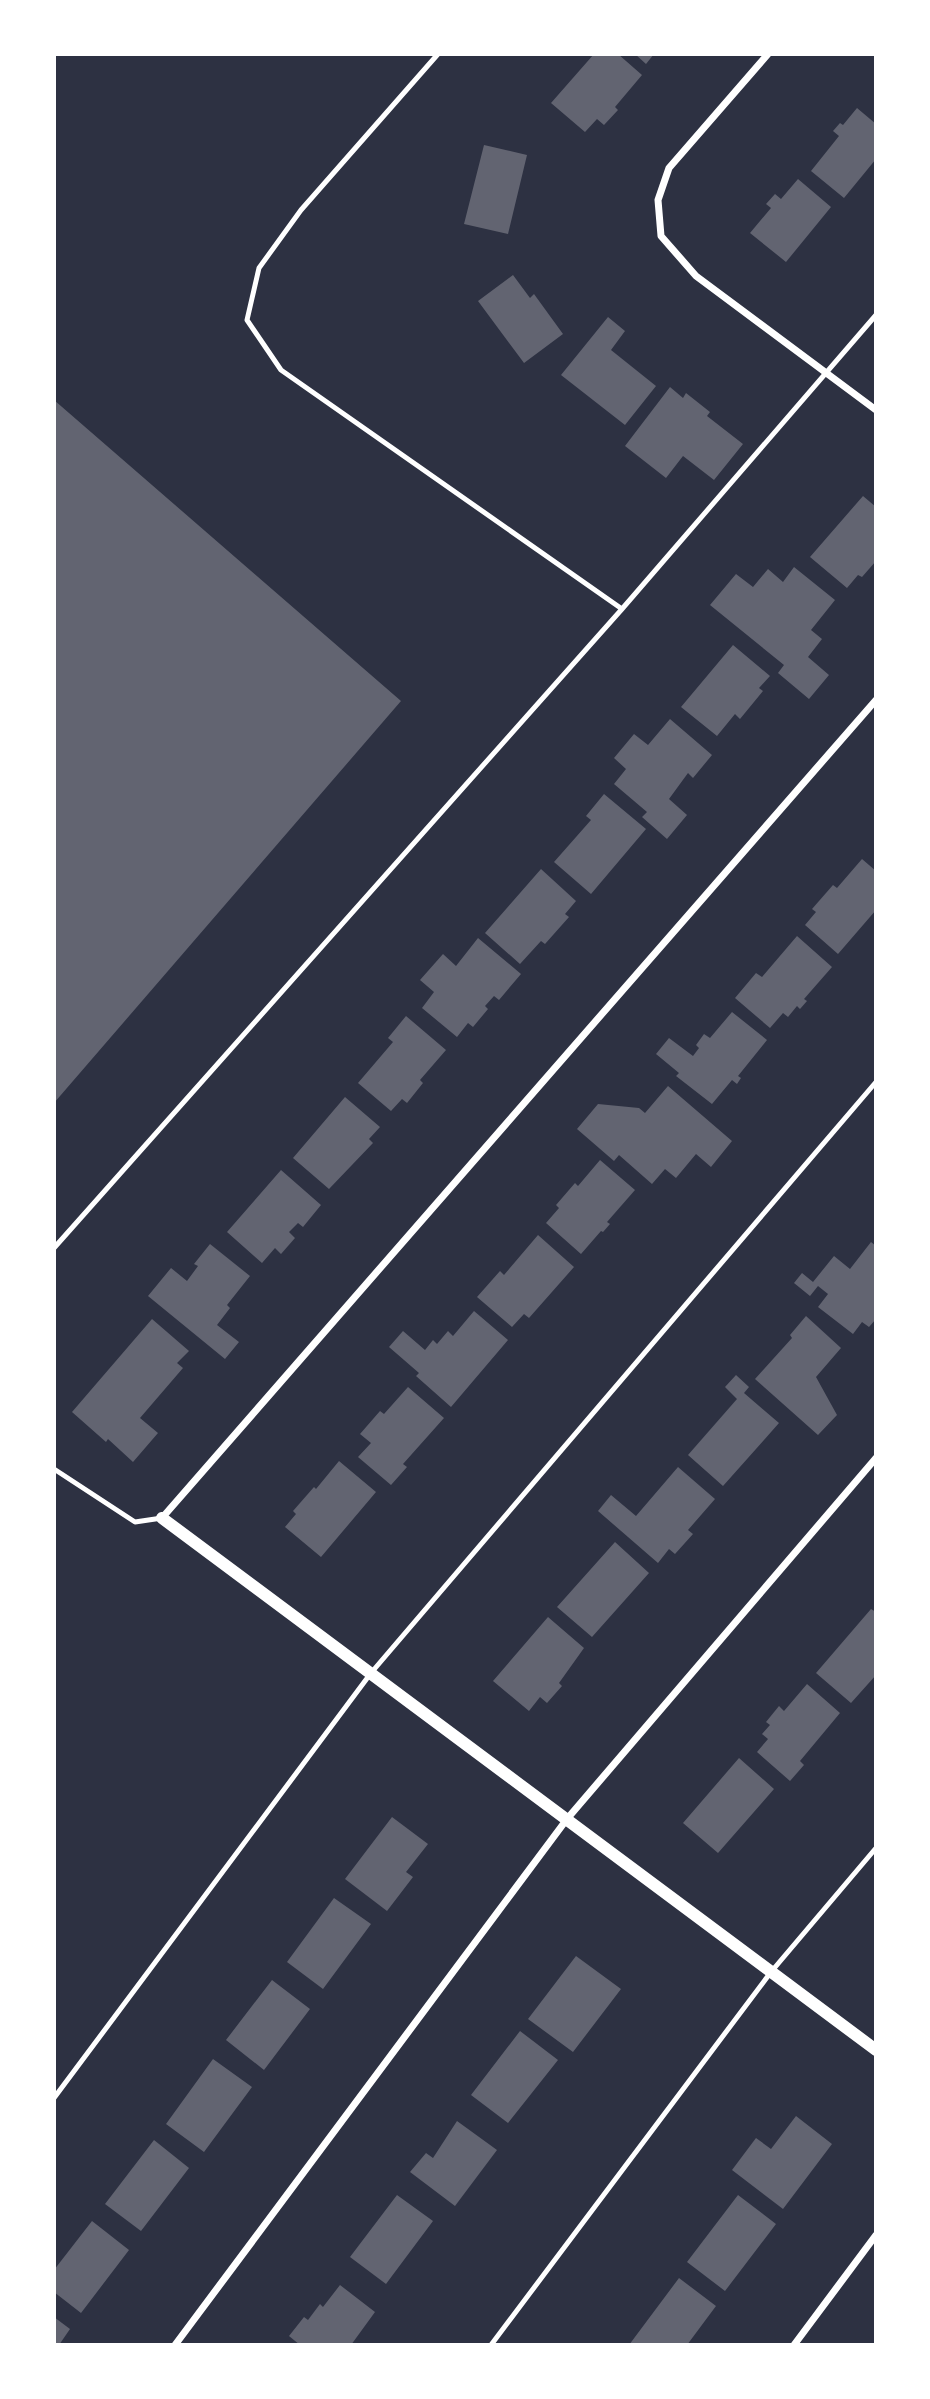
<svg xmlns="http://www.w3.org/2000/svg" width="930" height="2399" font-family="'PT Sans Narrow',sans-serif">
<rect width="100%" height="100%" fill="#2d3142"/>
<path fill="#626471" d="M 594,54 L 618,54 L 642,75 L 615,107 L 618,110 L 604,125 L 597,119 L 585,132 L 551,103 Z
M 635,54 L 654,54 L 646,64 Z
M 857,108 L 876,124 L 876,159 L 844,198 L 811,171 L 839,136 L 833,131 L 840,123 L 843,125 Z
M 484,145 L 527,155 L 508,234 L 464,224 Z
M 798,179 L 831,207 L 786,262 L 750,233 L 771,208 L 766,204 L 775,194 L 781,199 Z
M 513,275 L 530,298 L 534,294 L 563,334 L 524,363 L 478,301 Z
M 608,317 L 625,331 L 611,350 L 656,386 L 625,425 L 561,375 Z
M 670,387 L 683,398 L 686,393 L 710,412 L 707,416 L 743,444 L 714,480 L 683,456 L 666,478 L 625,446 Z
M 54,400 L 401,701 L 54,1103 Z
M 863,496 L 876,507 L 876,561 L 862,577 L 858,575 L 847,588 L 810,557 Z
M 794,567 L 835,600 L 811,630 L 822,639 L 808,657 L 829,675 L 809,699 L 778,673 L 784,665 L 710,605 L 736,574 L 753,587 L 768,569 L 783,582 Z
M 733,645 L 770,676 L 759,688 L 763,691 L 740,719 L 735,714 L 717,736 L 681,707 Z
M 670,719 L 712,755 L 693,778 L 688,773 L 669,799 L 687,815 L 667,839 L 642,817 L 647,812 L 614,784 L 626,769 L 614,758 L 634,734 L 648,745 Z
M 604,794 L 646,829 L 591,894 L 554,862 L 591,820 L 586,816 Z
M 862,859 L 876,871 L 876,910 L 838,954 L 805,925 L 816,912 L 812,909 L 833,885 L 837,888 Z
M 541,869 L 576,901 L 565,914 L 569,917 L 545,944 L 541,941 L 520,964 L 485,933 Z
M 797,936 L 832,967 L 804,999 L 807,1001 L 800,1009 L 797,1006 L 788,1017 L 783,1013 L 770,1028 L 735,998 L 756,973 L 762,977 Z
M 478,938 L 521,974 L 499,1000 L 494,996 L 485,1006 L 488,1009 L 473,1027 L 468,1023 L 457,1037 L 422,1008 L 434,992 L 420,980 L 443,954 L 456,966 Z
M 732,1012 L 767,1040 L 738,1076 L 741,1078 L 737,1084 L 732,1080 L 712,1104 L 676,1076 L 679,1073 L 656,1054 L 669,1038 L 693,1056 L 699,1048 L 696,1045 L 704,1034 L 710,1038 Z
M 406,1016 L 446,1050 L 420,1080 L 423,1083 L 407,1103 L 402,1099 L 391,1111 L 358,1083 L 393,1042 L 388,1038 Z
M 668,1086 L 732,1141 L 711,1167 L 696,1154 L 676,1178 L 665,1169 L 652,1184 L 619,1155 L 614,1161 L 577,1129 L 598,1104 L 639,1108 L 645,1113 Z
M 345,1097 L 380,1127 L 369,1139 L 373,1143 L 329,1189 L 293,1158 Z
M 600,1160 L 635,1190 L 607,1222 L 610,1224 L 603,1232 L 601,1231 L 581,1254 L 546,1223 L 559,1208 L 556,1205 L 575,1183 L 578,1186 Z
M 281,1170 L 321,1205 L 303,1227 L 298,1223 L 289,1232 L 295,1238 L 281,1254 L 275,1248 L 262,1263 L 227,1232 Z
M 538,1235 L 574,1267 L 529,1318 L 524,1314 L 512,1327 L 477,1297 L 500,1271 L 504,1275 Z
M 871,1242 L 876,1246 L 876,1319 L 869,1327 L 862,1322 L 853,1334 L 818,1307 L 828,1294 L 818,1286 L 810,1296 L 794,1283 L 802,1273 L 813,1282 L 834,1256 L 850,1269 Z
M 210,1244 L 250,1276 L 227,1305 L 230,1308 L 217,1325 L 239,1342 L 225,1359 L 148,1296 L 171,1268 L 187,1281 L 198,1266 L 194,1264 Z
M 474,1311 L 508,1340 L 451,1407 L 416,1376 L 419,1373 L 389,1347 L 403,1331 L 425,1350 L 433,1340 L 437,1344 L 448,1331 L 453,1336 Z
M 806,1316 L 841,1348 L 816,1377 L 837,1415 L 818,1435 L 755,1379 L 792,1338 L 790,1335 Z
M 152,1319 L 189,1351 L 177,1363 L 183,1368 L 140,1418 L 158,1433 L 133,1462 L 108,1439 L 106,1442 L 72,1412 Z
M 736,1375 L 749,1387 L 744,1393 L 779,1423 L 723,1486 L 688,1455 L 737,1399 L 725,1387 Z
M 408,1387 L 444,1418 L 403,1464 L 407,1467 L 391,1485 L 358,1457 L 371,1443 L 360,1434 L 380,1411 L 384,1414 Z
M 339,1461 L 376,1492 L 321,1557 L 285,1527 L 296,1514 L 293,1511 L 314,1487 L 316,1489 Z
M 678,1467 L 715,1499 L 688,1530 L 693,1534 L 675,1554 L 669,1549 L 658,1563 L 598,1511 L 611,1495 L 636,1516 Z
M 615,1542 L 649,1573 L 592,1637 L 557,1607 Z
M 871,1609 L 876,1612 L 876,1675 L 851,1703 L 816,1673 Z
M 548,1617 L 584,1648 L 559,1683 L 562,1686 L 547,1703 L 540,1697 L 529,1711 L 493,1681 Z
M 807,1684 L 840,1713 L 800,1761 L 804,1765 L 790,1781 L 757,1752 L 768,1739 L 762,1734 L 770,1725 L 766,1722 L 779,1706 L 784,1711 Z
M 739,1758 L 774,1789 L 718,1853 L 683,1823 Z
M 392,1817 L 428,1844 L 406,1872 L 413,1877 L 387,1911 L 345,1879 Z
M 334,1898 L 371,1924 L 323,1989 L 287,1962 Z
M 576,1956 L 621,1989 L 573,2052 L 528,2019 Z
M 272,1980 L 310,2009 L 264,2070 L 226,2040 Z
M 520,2031 L 558,2060 L 508,2123 L 471,2095 Z
M 213,2059 L 252,2087 L 204,2152 L 166,2124 Z
M 796,2116 L 832,2144 L 783,2209 L 732,2170 L 756,2138 L 771,2149 Z
M 457,2121 L 497,2150 L 455,2206 L 410,2172 L 426,2153 L 433,2158 Z
M 154,2140 L 189,2168 L 141,2231 L 105,2204 Z
M 397,2195 L 433,2221 L 386,2284 L 350,2257 Z
M 738,2195 L 776,2224 L 725,2291 L 687,2262 Z
M 92,2221 L 129,2250 L 81,2313 L 54,2292 L 54,2270 Z
M 679,2278 L 716,2306 L 687,2345 L 629,2345 Z
M 340,2285 L 375,2312 L 351,2345 L 300,2345 L 289,2336 L 304,2317 L 308,2320 L 320,2304 L 323,2307 Z
M 54,2317 L 70,2329 L 59,2345 L 54,2345 Z"/>
<g fill="none" stroke-linecap="round" stroke-linejoin="round">
<path stroke="#fff" stroke-width="5" d="M 438,54 L 301,210 L 259,268 L 247,320 L 281,370 L 622,609
M 54,1248 L 622,609 L 876,315
M 54,1469 L 135,1522 L 162,1518
M 54,2098 L 371,1673 L 876,1082
M 491,2345 L 771,1972 L 876,1848"/>
<path stroke="#fff" stroke-width="7" d="M 768,54 L 669,168 L 658,200 L 661,236 L 696,276 L 876,410
M 162,1518 L 876,700
M 175,2345 L 567,1819 L 876,1458
M 794,2345 L 876,2235"/>
<path stroke="#fff" stroke-width="12" d="M 162,1518 L 876,2050"/>
</g>
<rect width="930" height="2399" fill="none" stroke="#ffffff" stroke-width="112"/>
</svg>
